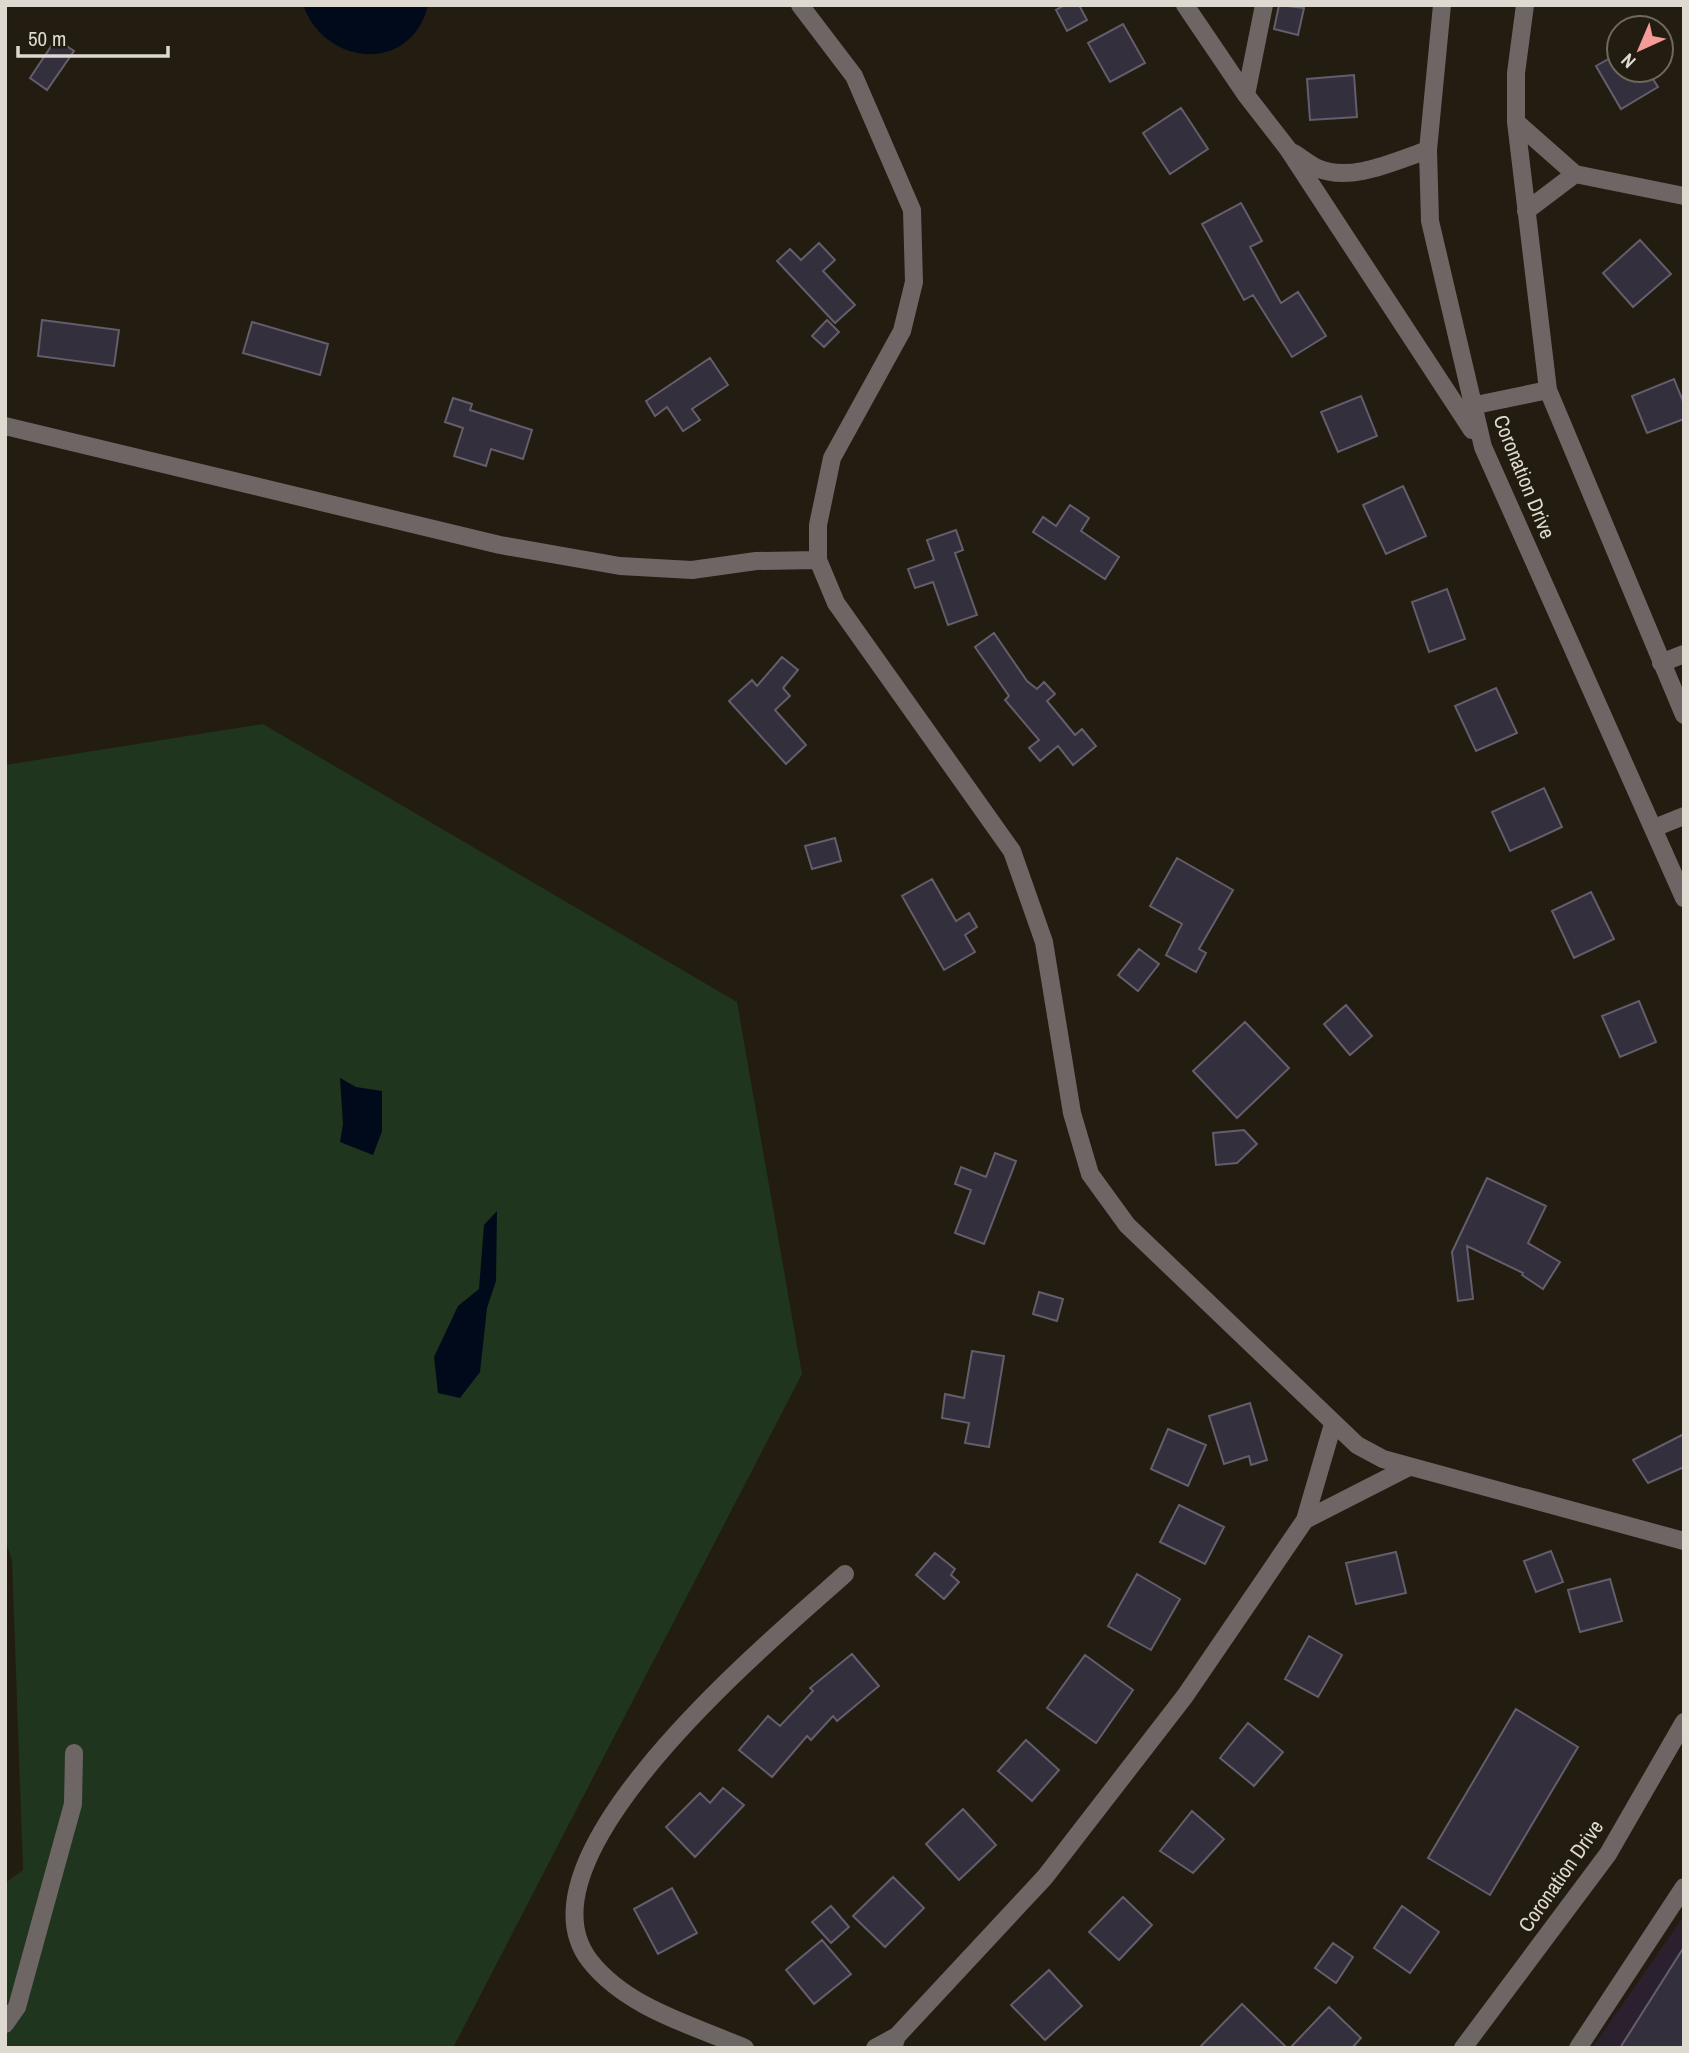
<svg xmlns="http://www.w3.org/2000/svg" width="1689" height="2053" font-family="'Archivo Narrow',sans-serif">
<rect width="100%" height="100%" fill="#231c10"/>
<path fill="#2a202e" d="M 1684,1916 L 1684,2048 L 1592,2048 Z"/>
<path fill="#1f351d" d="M 263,724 L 737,1002 L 802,1374 L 453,2048 L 5,2048 L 5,1883 L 23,1870 L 12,1561 L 5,1539 L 5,765 Z"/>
<path fill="#000a1a" d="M 303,5 L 428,5 C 412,73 326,68 303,5 Z
M 340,1078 L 356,1087 L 382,1091 L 382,1131 L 373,1155 L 340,1142 L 343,1124 Z
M 497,1211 L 496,1281 L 487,1308 L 480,1372 L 460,1398 L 438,1393 L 434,1357 L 458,1306 L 479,1289 L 484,1225 Z"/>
<path fill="#342f3c" stroke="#635d6c" stroke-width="2" d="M 1065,5 L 1079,5 L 1087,20 L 1067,31 L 1056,10 Z
M 1279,5 L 1304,8 L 1298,35 L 1274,29 Z
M 1123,24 L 1145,63 L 1110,82 L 1088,43 Z
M 56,39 L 74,51 L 47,90 L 30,78 Z
M 1619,53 L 1619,70 L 1647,70 L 1658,87 L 1621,109 L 1596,66 Z
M 1354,75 L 1357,117 L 1310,120 L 1307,79 Z
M 1181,108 L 1208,149 L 1170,174 L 1143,133 Z
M 1241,203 L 1262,241 L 1250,247 L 1281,303 L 1298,292 L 1326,336 L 1292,357 L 1253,295 L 1244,300 L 1202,224 Z
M 1640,240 L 1671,274 L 1633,307 L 1603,273 Z
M 819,243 L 835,260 L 823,271 L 855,305 L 835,323 L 777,261 L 790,249 L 801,260 Z
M 42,320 L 119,330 L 114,366 L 38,356 Z
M 827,320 L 839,332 L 824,347 L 812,336 Z
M 252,322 L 328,344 L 320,375 L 243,353 Z
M 710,358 L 728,385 L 692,409 L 700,420 L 683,431 L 667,407 L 655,416 L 646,401 Z
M 1674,379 L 1684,404 L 1684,419 L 1647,433 L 1632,396 Z
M 1361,396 L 1377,436 L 1338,452 L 1321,412 Z
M 453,398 L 472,404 L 470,410 L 532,430 L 523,459 L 491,449 L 486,466 L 454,456 L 463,428 L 445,422 Z
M 1403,486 L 1426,536 L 1386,554 L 1363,505 Z
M 1070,505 L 1089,518 L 1081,531 L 1119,557 L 1105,579 L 1033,532 L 1043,517 L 1056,526 Z
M 956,530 L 963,550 L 955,553 L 977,615 L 948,625 L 933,582 L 915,588 L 908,569 L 934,560 L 927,540 Z
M 1447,589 L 1465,639 L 1429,652 L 1412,602 Z
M 994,633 L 1027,681 L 1037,689 L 1044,682 L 1055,694 L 1047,701 L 1075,735 L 1082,729 L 1096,746 L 1073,765 L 1058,746 L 1040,761 L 1029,748 L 1039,740 L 1005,700 L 1009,696 L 975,647 Z
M 782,657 L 798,670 L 783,688 L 790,696 L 775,710 L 806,745 L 786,764 L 729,701 L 752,680 L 757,686 Z
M 1496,688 L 1517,733 L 1476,751 L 1455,706 Z
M 1544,788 L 1562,827 L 1510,851 L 1492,812 Z
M 835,838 L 841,861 L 812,869 L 805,846 Z
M 1177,858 L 1233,890 L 1199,949 L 1206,953 L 1196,972 L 1166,955 L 1182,924 L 1150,906 Z
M 932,879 L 956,921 L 969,913 L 977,927 L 965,935 L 975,952 L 944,970 L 902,896 Z
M 1591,892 L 1614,939 L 1574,958 L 1552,911 Z
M 1139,949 L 1159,964 L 1138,991 L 1118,975 Z
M 1639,1001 L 1656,1042 L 1620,1057 L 1602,1016 Z
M 1346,1005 L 1372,1036 L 1350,1055 L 1324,1024 Z
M 1245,1022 L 1289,1068 L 1237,1118 L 1193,1071 Z
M 1244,1130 L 1257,1144 L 1237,1163 L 1216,1165 L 1213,1133 Z
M 995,1153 L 1016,1161 L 984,1244 L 955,1233 L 971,1190 L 955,1184 L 961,1167 L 986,1177 Z
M 1487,1178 L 1546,1206 L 1528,1243 L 1560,1262 L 1543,1289 L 1522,1275 L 1523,1273 L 1467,1246 L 1473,1299 L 1458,1301 L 1452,1252 Z
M 1039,1292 L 1063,1299 L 1057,1321 L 1033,1314 Z
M 972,1351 L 1004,1356 L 989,1447 L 965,1443 L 969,1423 L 942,1418 L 945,1394 L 964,1398 Z
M 1250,1403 L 1267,1460 L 1251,1465 L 1249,1456 L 1224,1464 L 1209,1416 Z
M 1168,1429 L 1206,1445 L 1188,1486 L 1151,1469 Z
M 1684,1434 L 1684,1467 L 1648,1483 L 1633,1460 Z
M 1179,1505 L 1224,1527 L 1205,1564 L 1160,1542 Z
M 1551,1551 L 1563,1582 L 1536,1592 L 1524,1561 Z
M 1396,1552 L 1406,1593 L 1356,1604 L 1346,1563 Z
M 935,1553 L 955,1569 L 951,1575 L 959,1582 L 944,1599 L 916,1575 Z
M 1137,1574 L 1180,1599 L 1151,1650 L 1108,1626 Z
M 1610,1579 L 1622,1621 L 1580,1632 L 1568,1590 Z
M 1309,1636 L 1342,1655 L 1318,1697 L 1285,1679 Z
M 852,1654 L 879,1686 L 837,1721 L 833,1716 L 811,1740 L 807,1736 L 772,1777 L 739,1750 L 768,1716 L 780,1726 L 813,1691 L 810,1688 Z
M 1085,1655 L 1133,1690 L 1096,1743 L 1047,1708 Z
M 1516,1709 L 1578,1747 L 1490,1895 L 1428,1858 Z
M 1248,1723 L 1283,1752 L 1254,1786 L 1220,1758 Z
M 1026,1740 L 1059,1770 L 1032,1801 L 998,1771 Z
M 723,1788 L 744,1805 L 695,1857 L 666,1827 L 700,1793 L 710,1803 Z
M 963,1809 L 996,1845 L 959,1880 L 926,1844 Z
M 1192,1811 L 1224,1839 L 1193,1873 L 1160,1851 Z
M 893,1877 L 924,1908 L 885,1947 L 853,1916 Z
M 672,1888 L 697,1933 L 658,1954 L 634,1909 Z
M 1123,1897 L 1152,1925 L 1119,1960 L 1089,1932 Z
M 831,1906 L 849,1927 L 831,1943 L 812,1922 Z
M 1402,1906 L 1439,1932 L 1410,1973 L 1374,1948 Z
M 822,1940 L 851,1974 L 814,2004 L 786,1970 Z
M 1333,1943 L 1353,1957 L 1336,1983 L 1315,1968 Z
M 1684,1947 L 1684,2048 L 1620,2048 Z
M 1049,1970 L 1082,2006 L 1045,2040 L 1011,2005 Z
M 1242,2004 L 1287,2048 L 1199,2048 Z
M 1329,2007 L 1361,2038 L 1352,2048 L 1290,2048 Z"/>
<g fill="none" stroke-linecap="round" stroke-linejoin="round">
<path stroke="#6e6665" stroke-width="18" d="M 800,5 L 854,76 L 912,210 L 914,282 L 902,331 L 832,458 L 818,525 L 818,560 L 836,603 L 1012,851 L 1044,942 L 1072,1113 L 1090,1174 L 1127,1225 L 1357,1445 L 1383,1459 L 1684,1541
M 1185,5 L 1246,95 L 1288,149 L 1472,430
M 1442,5 L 1428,150 L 1430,221 L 1483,447 L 1684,898
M 1525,5 L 1516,73 L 1516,122 L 1548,390 L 1684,715
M 1246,95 L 1264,5
M 1516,122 L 1575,174 L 1684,196
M 1294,153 C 1301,158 1309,164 1317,168 C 1351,183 1395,161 1428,150
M 1526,211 L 1575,174
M 1471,406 L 1548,390
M 5,426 L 500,545 L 620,566 L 692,570 L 756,561 L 818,560
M 1661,663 L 1684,654
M 1654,828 L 1684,816
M 1305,1520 L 1333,1424
M 5,2024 L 17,2007 L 73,1804 L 74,1753
M 745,2048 C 692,2025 627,2008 590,1961 C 508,1856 776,1636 845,1574
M 875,2048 L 897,2036
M 893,2048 L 897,2036 L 1045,1877 L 1185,1696 L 1305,1520 L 1409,1467
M 1463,2048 L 1608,1854 L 1684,1722
M 1578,2048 L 1684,1887"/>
</g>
<g text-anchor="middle" stroke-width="5" stroke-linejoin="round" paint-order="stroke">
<g font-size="21" fill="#ded9d1" stroke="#231c10">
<text transform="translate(1524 477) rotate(68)" y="7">Coronation Drive</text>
<text transform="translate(1561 1876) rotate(-55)" y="7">Coronation Drive</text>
</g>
</g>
<rect width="1689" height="2053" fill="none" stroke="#ded9d1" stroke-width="14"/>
<g transform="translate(1640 49) rotate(224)"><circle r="33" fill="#231c10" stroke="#6e685d" stroke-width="2"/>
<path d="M0-5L12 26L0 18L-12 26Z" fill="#f59b98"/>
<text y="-10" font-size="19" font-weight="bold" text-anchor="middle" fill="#ded9d1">N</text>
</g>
<path d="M18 46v10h150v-10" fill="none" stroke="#ded9d1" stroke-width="3.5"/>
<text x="28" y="46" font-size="21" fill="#ded9d1" stroke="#231c10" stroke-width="5" paint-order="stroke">50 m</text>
</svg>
